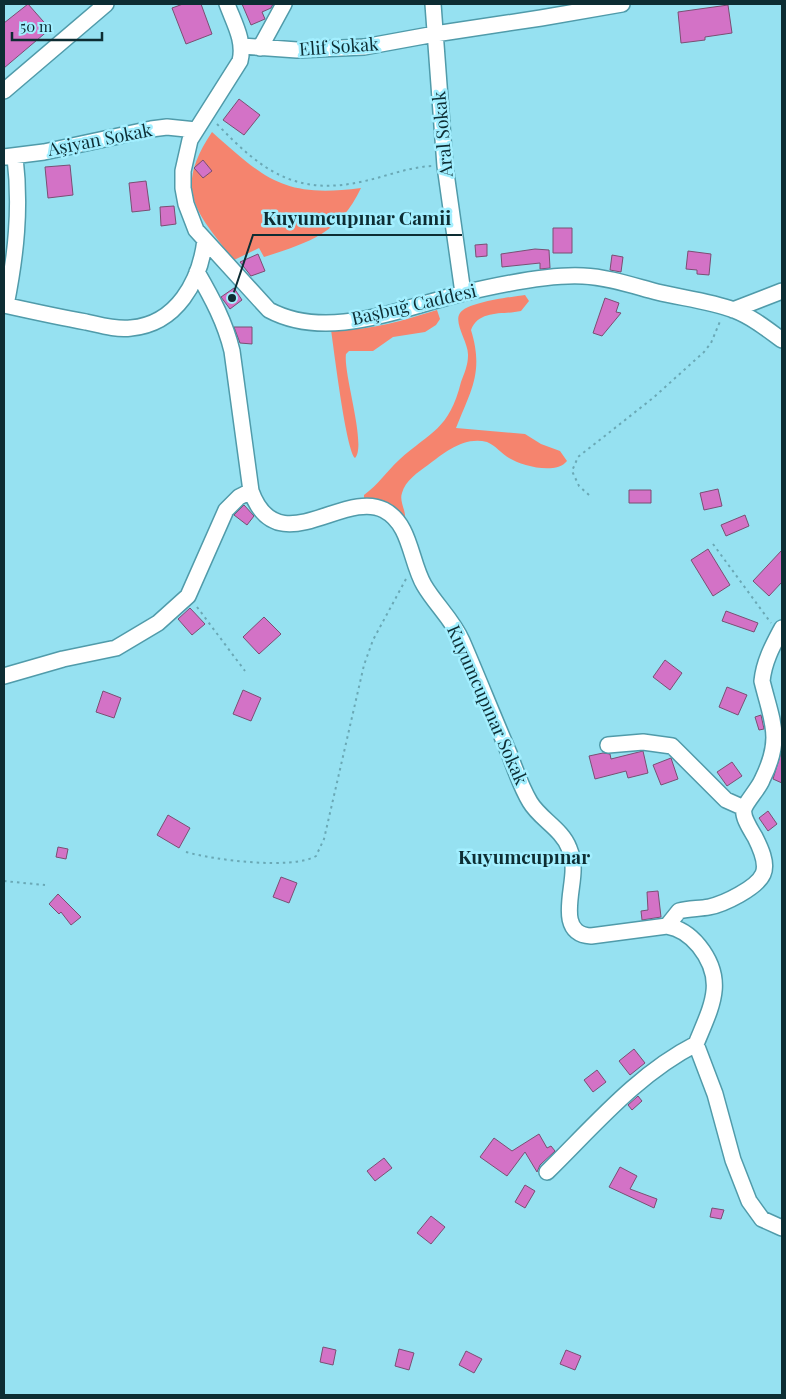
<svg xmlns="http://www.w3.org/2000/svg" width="786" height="1399" font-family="'Playfair Display',serif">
<rect width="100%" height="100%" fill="#96e1f1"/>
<path fill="#f5846e" d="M 212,132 C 266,180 284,198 361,188 C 340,233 308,243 264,257 L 259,248 L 234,260 C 196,212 173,190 212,132 Z
M 525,295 L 529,301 L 521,311 C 504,315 479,309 471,330 C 484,372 471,390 456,428 L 525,434 L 541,444 L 560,451 L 567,461 C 556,475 522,466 509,458 C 502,454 495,445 487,442 C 464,436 444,453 428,465 C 418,472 405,481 402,493 C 399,501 406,510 405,519 L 401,521 L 364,500 L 364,495 C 378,485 386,472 399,460 C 431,431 449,430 461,382 C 464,374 468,365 468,356 C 469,343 453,323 460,313 C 468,302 511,297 525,295 Z
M 437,310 L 440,319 L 436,325 L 425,332 L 393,337 L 373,351 L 349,351 L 346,354 C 343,373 367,446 355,458 C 346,450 334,349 331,330 C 369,331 402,321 437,310 Z"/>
<path fill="#d372c6" stroke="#7a4f73" d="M 28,4 L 50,29 L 4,68 L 4,23 Z
M 183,4 L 201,4 L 212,34 L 186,44 L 172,8 Z
M 242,4 L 273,4 L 271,8 L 262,12 L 265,19 L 251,25 Z
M 728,5 L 732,33 L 705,37 L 705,40 L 681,43 L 678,12 Z
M 239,99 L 260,115 L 244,135 L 223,120 Z
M 203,160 L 212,171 L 203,178 L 194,168 Z
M 70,165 L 73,195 L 48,198 L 45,167 Z
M 146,181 L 150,210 L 132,212 L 129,183 Z
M 174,206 L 176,224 L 161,226 L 160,207 Z
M 553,228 L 572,228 L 572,253 L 553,253 Z
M 487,244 L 487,256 L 476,257 L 475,245 Z
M 535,249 L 549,250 L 550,268 L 540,269 L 540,263 L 502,267 L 501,254 Z
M 688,251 L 711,254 L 709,275 L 697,274 L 697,270 L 686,269 Z
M 258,254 L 265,271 L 251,276 L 240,262 Z
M 612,255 L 623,257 L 621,272 L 610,270 Z
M 234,288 L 242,300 L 230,309 L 221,297 Z
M 605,298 L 619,303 L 616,312 L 621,313 L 602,336 L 593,333 Z
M 234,327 L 252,327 L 252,344 L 240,343 Z
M 718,489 L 722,506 L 704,510 L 700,493 Z
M 629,490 L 651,490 L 651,503 L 629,503 Z
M 244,505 L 254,516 L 247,525 L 234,515 Z
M 745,515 L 749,526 L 726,536 L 721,525 Z
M 708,549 L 730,585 L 713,596 L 691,560 Z
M 782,550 L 782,582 L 769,596 L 753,581 Z
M 190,608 L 205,624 L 192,635 L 178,619 Z
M 726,611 L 758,623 L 754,632 L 722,621 Z
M 264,617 L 281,634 L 259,654 L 243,637 Z
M 665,660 L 682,673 L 670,690 L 653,677 Z
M 727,687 L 747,695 L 738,715 L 719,707 Z
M 243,690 L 261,698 L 251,721 L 233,714 Z
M 103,691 L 121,698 L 114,718 L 96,712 Z
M 761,715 L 764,729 L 759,730 L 755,717 Z
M 782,749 L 782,783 L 773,779 Z
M 643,751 L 648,773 L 628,778 L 626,771 L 595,779 L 589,756 L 603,753 L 610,754 L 611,759 Z
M 671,758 L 678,779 L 661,785 L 653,765 Z
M 732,762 L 742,776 L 727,786 L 717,772 Z
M 768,811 L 777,824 L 768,831 L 759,818 Z
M 168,815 L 190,828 L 179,848 L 157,835 Z
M 58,847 L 68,849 L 66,859 L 56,857 Z
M 281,877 L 297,883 L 289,903 L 273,897 Z
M 658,891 L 661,917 L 642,920 L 641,911 L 648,910 L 647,892 Z
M 58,894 L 81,917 L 71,925 L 61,912 L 59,914 L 49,904 Z
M 634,1049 L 645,1063 L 630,1075 L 619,1061 Z
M 597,1070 L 606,1082 L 593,1092 L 584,1080 Z
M 638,1096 L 642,1101 L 632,1110 L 628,1105 Z
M 539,1134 L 547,1148 L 551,1146 L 555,1151 L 540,1165 L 537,1172 L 525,1152 L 507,1176 L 480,1157 L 494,1138 L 512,1151 Z
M 384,1158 L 392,1168 L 375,1181 L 367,1171 Z
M 620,1167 L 637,1176 L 630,1189 L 657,1199 L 654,1208 L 609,1187 Z
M 525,1185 L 535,1191 L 525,1208 L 515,1202 Z
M 712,1208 L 724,1210 L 721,1219 L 710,1217 Z
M 431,1216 L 445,1227 L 431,1244 L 417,1233 Z
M 323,1347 L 336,1350 L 333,1365 L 320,1362 Z
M 399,1349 L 414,1353 L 409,1370 L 395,1366 Z
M 566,1350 L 581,1356 L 575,1370 L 560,1364 Z
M 466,1351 L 482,1359 L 474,1373 L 459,1365 Z"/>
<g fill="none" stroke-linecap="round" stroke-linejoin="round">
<defs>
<path id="minor" d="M 227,4 C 234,23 245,41 240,61 L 190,140 L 183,171 L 183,188 L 186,204 L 196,230 L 269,310 C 329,342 403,307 464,293 C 498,285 549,274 583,276 C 608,277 634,286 657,292 C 682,298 710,301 734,310 C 752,317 767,329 782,340
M 433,4 L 445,166 L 463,293
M 242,46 L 297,50 L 364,47 L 435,34 L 541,18 L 622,4
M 260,48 L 284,4
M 4,91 L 106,4
M 4,157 L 44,152 L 151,129 L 167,127 L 196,130
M 197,272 C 212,298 225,322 232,351 L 251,491 C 277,564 344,489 384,510 C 411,524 410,561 424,585 C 435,604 453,620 462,641 C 478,678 493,716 509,753 C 515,769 521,787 530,802 C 540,819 562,829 569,848 C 571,853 573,860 573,866 C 575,888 555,934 591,936 L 667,926 C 680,928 690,935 699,946 C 727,981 711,1007 696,1044 L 715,1094 L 733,1160 L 749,1201 L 762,1219 L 782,1228
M 4,305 C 31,311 58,317 86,322 C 100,325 116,330 131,328 C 177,324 200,281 205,240
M 6,305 C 16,255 21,208 15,157
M 733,310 L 782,291
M 4,676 L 63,659 L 116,648 L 158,623 L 188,596 L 226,510 L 239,497 L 251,491
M 608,745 L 643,742 L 672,746 L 726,800 L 744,808
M 667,926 L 679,911 C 689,908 699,909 709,907 C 724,904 757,888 763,874 C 768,863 760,847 755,837 C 751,830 742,817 744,809 C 746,802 759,788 762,780 C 783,738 772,722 762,681 C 764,661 773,645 782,628
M 547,1172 C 593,1127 637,1074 696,1044"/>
</defs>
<use href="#minor" stroke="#509baa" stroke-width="18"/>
<path stroke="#6aa8b5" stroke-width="2" stroke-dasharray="2.5 4" stroke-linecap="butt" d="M 217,124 C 262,171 296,197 365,181 C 387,176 409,167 432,166
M 589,495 L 579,486 L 572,471 L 578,457 L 653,398 L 704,352 L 711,343 L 721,319
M 713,544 L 771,623
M 197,607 L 245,671
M 186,852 C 214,860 292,870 316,856 L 324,839 L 364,665 L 373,640 L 406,579
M 4,881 L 45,885"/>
<use href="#minor" stroke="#fff" stroke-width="15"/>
</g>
<g text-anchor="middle" stroke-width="5" stroke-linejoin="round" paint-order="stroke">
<g font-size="18" fill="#0d2d33" stroke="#a3efff">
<text transform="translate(339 47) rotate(-4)" y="6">Elif Sokak</text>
<text transform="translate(443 134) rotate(-95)" y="6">Aral Sokak</text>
<text transform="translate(100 140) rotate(-11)" y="6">Aşiyan Sokak</text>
<text transform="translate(414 305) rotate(-13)" y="6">Başbuğ Caddesi</text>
<text transform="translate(487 705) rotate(66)" y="6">Kuyumcupınar Sokak</text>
</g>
<g font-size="19" font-weight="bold" fill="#0d2d33" stroke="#a3efff">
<text x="524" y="864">Kuyumcupınar</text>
</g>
</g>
<path fill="none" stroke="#0d2d33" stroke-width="2" d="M232 298L253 235H462"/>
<circle fill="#0d2d33" stroke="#a3efff" stroke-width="2" cx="232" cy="298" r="5"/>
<g font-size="19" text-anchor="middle" font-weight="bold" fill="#0d2d33" stroke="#a3efff" stroke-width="5" stroke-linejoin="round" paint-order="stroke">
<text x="357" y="225">Kuyumcupınar Camii</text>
</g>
<rect width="786" height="1399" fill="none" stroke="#0d2d33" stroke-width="10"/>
<path d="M12 32v8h90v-8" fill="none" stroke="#0d2d33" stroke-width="2.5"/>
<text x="20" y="32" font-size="15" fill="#0d2d33" stroke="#a3efff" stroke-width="4" paint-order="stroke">50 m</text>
</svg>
